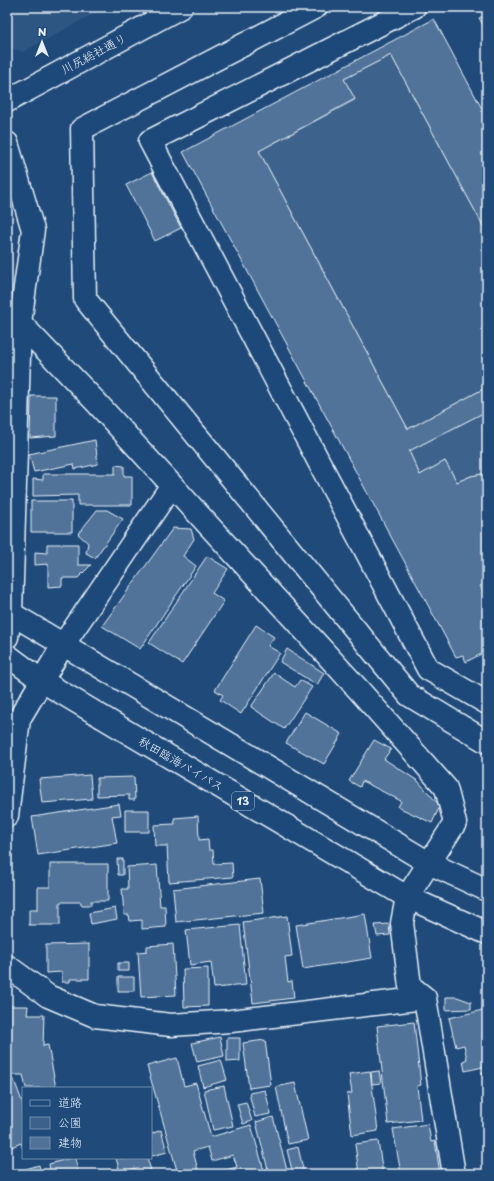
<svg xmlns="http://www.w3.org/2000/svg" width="494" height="1181" font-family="'Playpen Sans','Klee One',sans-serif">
<rect width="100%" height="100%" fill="#1f4a7a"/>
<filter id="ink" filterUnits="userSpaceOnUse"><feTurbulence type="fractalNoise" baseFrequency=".025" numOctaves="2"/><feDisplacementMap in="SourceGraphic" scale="8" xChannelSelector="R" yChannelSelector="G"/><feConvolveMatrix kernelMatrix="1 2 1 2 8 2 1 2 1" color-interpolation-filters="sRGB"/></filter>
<g filter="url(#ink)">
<path fill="#2e5683" d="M 7,7 L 106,7 L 23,52 L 7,47 Z"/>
<path fill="#3c628c" stroke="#92aac2" d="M 391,55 L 487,233 L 487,387 L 408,429 L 259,151 L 355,100 L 344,79 Z
M 487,411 L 487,473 L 471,476 L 457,482 L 445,461 L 420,475 L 409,451 Z"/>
<path fill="#517399" stroke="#e8f1f8" d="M 487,14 L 487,32 L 479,18 Z
M 434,19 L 487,118 L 487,233 L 391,55 L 344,79 L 355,99 L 259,151 L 408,429 L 487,387 L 487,411 L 409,451 L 420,475 L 445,461 L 457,482 L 471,476 L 487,473 L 487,583 L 480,586 L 487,599 L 487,651 L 466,662 L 463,655 L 456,657 L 183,152 Z
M 152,172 L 181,228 L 155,241 L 126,185 Z
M 31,396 L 56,396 L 56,436 L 30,438 Z
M 95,440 L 98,464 L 75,469 L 74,464 L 34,472 L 29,454 Z
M 115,465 L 124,466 L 124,476 L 132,476 L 132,505 L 78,505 L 78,495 L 33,496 L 33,479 L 43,480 L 43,474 L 115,474 Z
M 31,501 L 72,501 L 72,532 L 31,532 Z
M 97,510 L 107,510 L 123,519 L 95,558 L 86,553 L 88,543 L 78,534 Z
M 173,528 L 191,529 L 194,539 L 183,556 L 196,566 L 140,649 L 102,626 Z
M 47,544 L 78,544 L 78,565 L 91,565 L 78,578 L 62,578 L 62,586 L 48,587 L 48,564 L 35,565 L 35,552 L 47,553 Z
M 207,556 L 228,569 L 212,593 L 224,601 L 182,664 L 149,643 Z
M 256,625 L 274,637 L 268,646 L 280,653 L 241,714 L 220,700 L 223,695 L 215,690 Z
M 287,649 L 324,673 L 317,685 L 280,662 Z
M 274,673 L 295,687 L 300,680 L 312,687 L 284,729 L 251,707 Z
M 305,712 L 342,734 L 324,764 L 286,743 Z
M 374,740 L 391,749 L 384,759 L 418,781 L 440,806 L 432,823 L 398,807 L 401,801 L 362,781 L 360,787 L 349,781 Z
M 90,775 L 92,799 L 42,803 L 39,779 Z
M 134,777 L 135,800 L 129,800 L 129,795 L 97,796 L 97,778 Z
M 119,804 L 121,815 L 112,816 L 117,843 L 38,855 L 32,817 Z
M 125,810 L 149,810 L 149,832 L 125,832 Z
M 198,816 L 199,840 L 208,839 L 209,850 L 213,850 L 214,864 L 232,863 L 233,877 L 169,882 L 167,846 L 155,846 L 154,825 L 175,824 L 174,818 Z
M 117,859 L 123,859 L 123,875 L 118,875 Z
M 50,864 L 108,864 L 108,901 L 91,901 L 91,905 L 81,905 L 81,902 L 60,902 L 60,925 L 29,925 L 29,909 L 38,909 L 38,887 L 50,887 Z
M 157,865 L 160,906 L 165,906 L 166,927 L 142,929 L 142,920 L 130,921 L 129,915 L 124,915 L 122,889 L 128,889 L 127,867 Z
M 260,879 L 264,913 L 176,922 L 173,889 Z
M 115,908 L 117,919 L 91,924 L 89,913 Z
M 365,914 L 372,958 L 303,969 L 296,925 Z
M 287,916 L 292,956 L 285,957 L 288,982 L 292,981 L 294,998 L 253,1003 L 243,922 Z
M 389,924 L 390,935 L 377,936 L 375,925 Z
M 240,925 L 246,985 L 214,988 L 211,962 L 190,965 L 186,930 Z
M 89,944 L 89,979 L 70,979 L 70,982 L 62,982 L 62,972 L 46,973 L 46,945 Z
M 173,944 L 176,995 L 141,997 L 138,952 L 147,951 L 147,946 Z
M 118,963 L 129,963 L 129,971 L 118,971 Z
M 208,968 L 208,1006 L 184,1007 L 183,969 Z
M 118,977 L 134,977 L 134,991 L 118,991 Z
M 446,997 L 457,997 L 471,1002 L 471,1009 L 446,1010 Z
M 9,1006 L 28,1006 L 27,1015 L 44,1015 L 43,1046 L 48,1045 L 56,1088 L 26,1088 L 23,1075 L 7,1075 L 7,1011 L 9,1011 Z
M 487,1009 L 487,1066 L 465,1071 L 463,1061 L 467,1059 L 464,1045 L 456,1047 L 449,1018 Z
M 414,1022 L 421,1085 L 417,1086 L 421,1120 L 388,1124 L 377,1026 Z
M 220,1037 L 224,1056 L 197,1062 L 192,1043 Z
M 227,1038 L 240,1038 L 240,1061 L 227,1062 Z
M 265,1040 L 271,1085 L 249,1088 L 243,1043 Z
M 177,1058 L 184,1086 L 196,1083 L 211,1137 L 251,1125 L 265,1174 L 224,1174 L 223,1171 L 237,1167 L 233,1155 L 212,1161 L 208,1147 L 193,1151 L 199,1174 L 178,1174 L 147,1066 Z
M 221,1060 L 227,1080 L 203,1087 L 198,1066 Z
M 370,1071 L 378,1131 L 352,1135 L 347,1094 L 352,1093 L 349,1074 Z
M 379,1071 L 381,1083 L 372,1084 L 371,1072 Z
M 487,1071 L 487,1093 L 482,1072 Z
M 14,1080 L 23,1104 L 23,1149 L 21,1143 L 9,1148 L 7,1144 L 7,1083 Z
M 295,1083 L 308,1140 L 288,1144 L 276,1087 Z
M 224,1086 L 233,1126 L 213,1130 L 204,1090 Z
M 265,1090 L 271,1114 L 255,1117 L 249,1093 Z
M 246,1102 L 252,1121 L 243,1124 L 237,1104 Z
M 273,1117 L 288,1174 L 269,1174 L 256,1122 Z
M 428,1124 L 431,1142 L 435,1141 L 440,1174 L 401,1174 L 393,1129 Z
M 161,1130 L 167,1152 L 152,1156 L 151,1153 L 151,1134 Z
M 378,1141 L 383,1174 L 359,1174 L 355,1144 Z
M 298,1147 L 304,1173 L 293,1174 L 287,1150 Z
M 71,1158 L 75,1158 L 79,1174 L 51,1174 L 49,1164 Z
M 116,1158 L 147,1158 L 151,1170 L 136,1174 L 135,1168 L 120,1173 Z
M 39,1165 L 41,1174 L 17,1174 L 16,1172 Z"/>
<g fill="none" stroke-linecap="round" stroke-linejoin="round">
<defs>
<path id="minor" d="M 316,7 L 82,129 L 85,299 L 409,695 L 487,742
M 414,7 L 150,141 L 428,669 L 487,703
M 7,101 L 181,7
M 7,143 L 33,230 L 20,323 L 11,613 L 7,637
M 20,323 L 96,402 L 358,689 L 446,788 L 455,823 L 407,897 L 402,923 L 410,986 L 425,998 L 454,1174
M 7,816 L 19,719 L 63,645 L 172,485
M 7,966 L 48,996 L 95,1016 L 171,1025 L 231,1021 L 425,998"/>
<path id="highway" d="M 7,611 L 429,863 L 487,890
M 7,655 L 42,681 L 134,736 L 407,897 L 487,933"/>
</defs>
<use href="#minor" stroke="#e8f1f8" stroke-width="25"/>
<use href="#highway" stroke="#e8f1f8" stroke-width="25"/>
<use href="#minor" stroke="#1f4a7a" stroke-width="22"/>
<use href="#highway" stroke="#1f4a7a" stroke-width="22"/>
</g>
</g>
<g text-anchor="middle" stroke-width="4" stroke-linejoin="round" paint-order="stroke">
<rect fill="#1f4a7a" stroke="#acbfd2" stroke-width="1" x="232" y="792" width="22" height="18" rx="3"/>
<g font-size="11" font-weight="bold" fill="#e8f1f8">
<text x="243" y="805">13</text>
</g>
<g font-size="12" fill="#e8f1f8" stroke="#1f4a7a">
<text transform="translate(94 54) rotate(-28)" y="4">川尻総社通り</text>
<text transform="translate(181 764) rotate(30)" y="4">秋田臨海バイパス</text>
</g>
</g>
<rect width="494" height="1181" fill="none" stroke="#1f4a7a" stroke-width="24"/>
<rect x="12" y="12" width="470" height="1157" fill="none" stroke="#e8f1f8" stroke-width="1.5" filter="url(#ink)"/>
<rect x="22" y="1087" width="130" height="72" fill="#1f4a7a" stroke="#6f8dac"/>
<rect x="30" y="1100" width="20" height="6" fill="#1f4a7a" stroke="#6f8dac"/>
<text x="58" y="1107" font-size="12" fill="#e8f1f8">道路</text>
<rect x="30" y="1117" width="20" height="12" fill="#3c628c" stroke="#6f8dac"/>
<text x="58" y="1127" font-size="12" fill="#e8f1f8">公園</text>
<rect x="30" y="1137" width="20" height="12" fill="#517399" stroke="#6f8dac"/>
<text x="58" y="1147" font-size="12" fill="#e8f1f8">建物</text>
<g transform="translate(42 42)" stroke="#1f4a7a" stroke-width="3" paint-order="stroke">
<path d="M0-3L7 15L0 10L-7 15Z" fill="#e8f1f8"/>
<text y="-6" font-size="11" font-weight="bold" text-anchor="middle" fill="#e8f1f8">N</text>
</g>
</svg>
